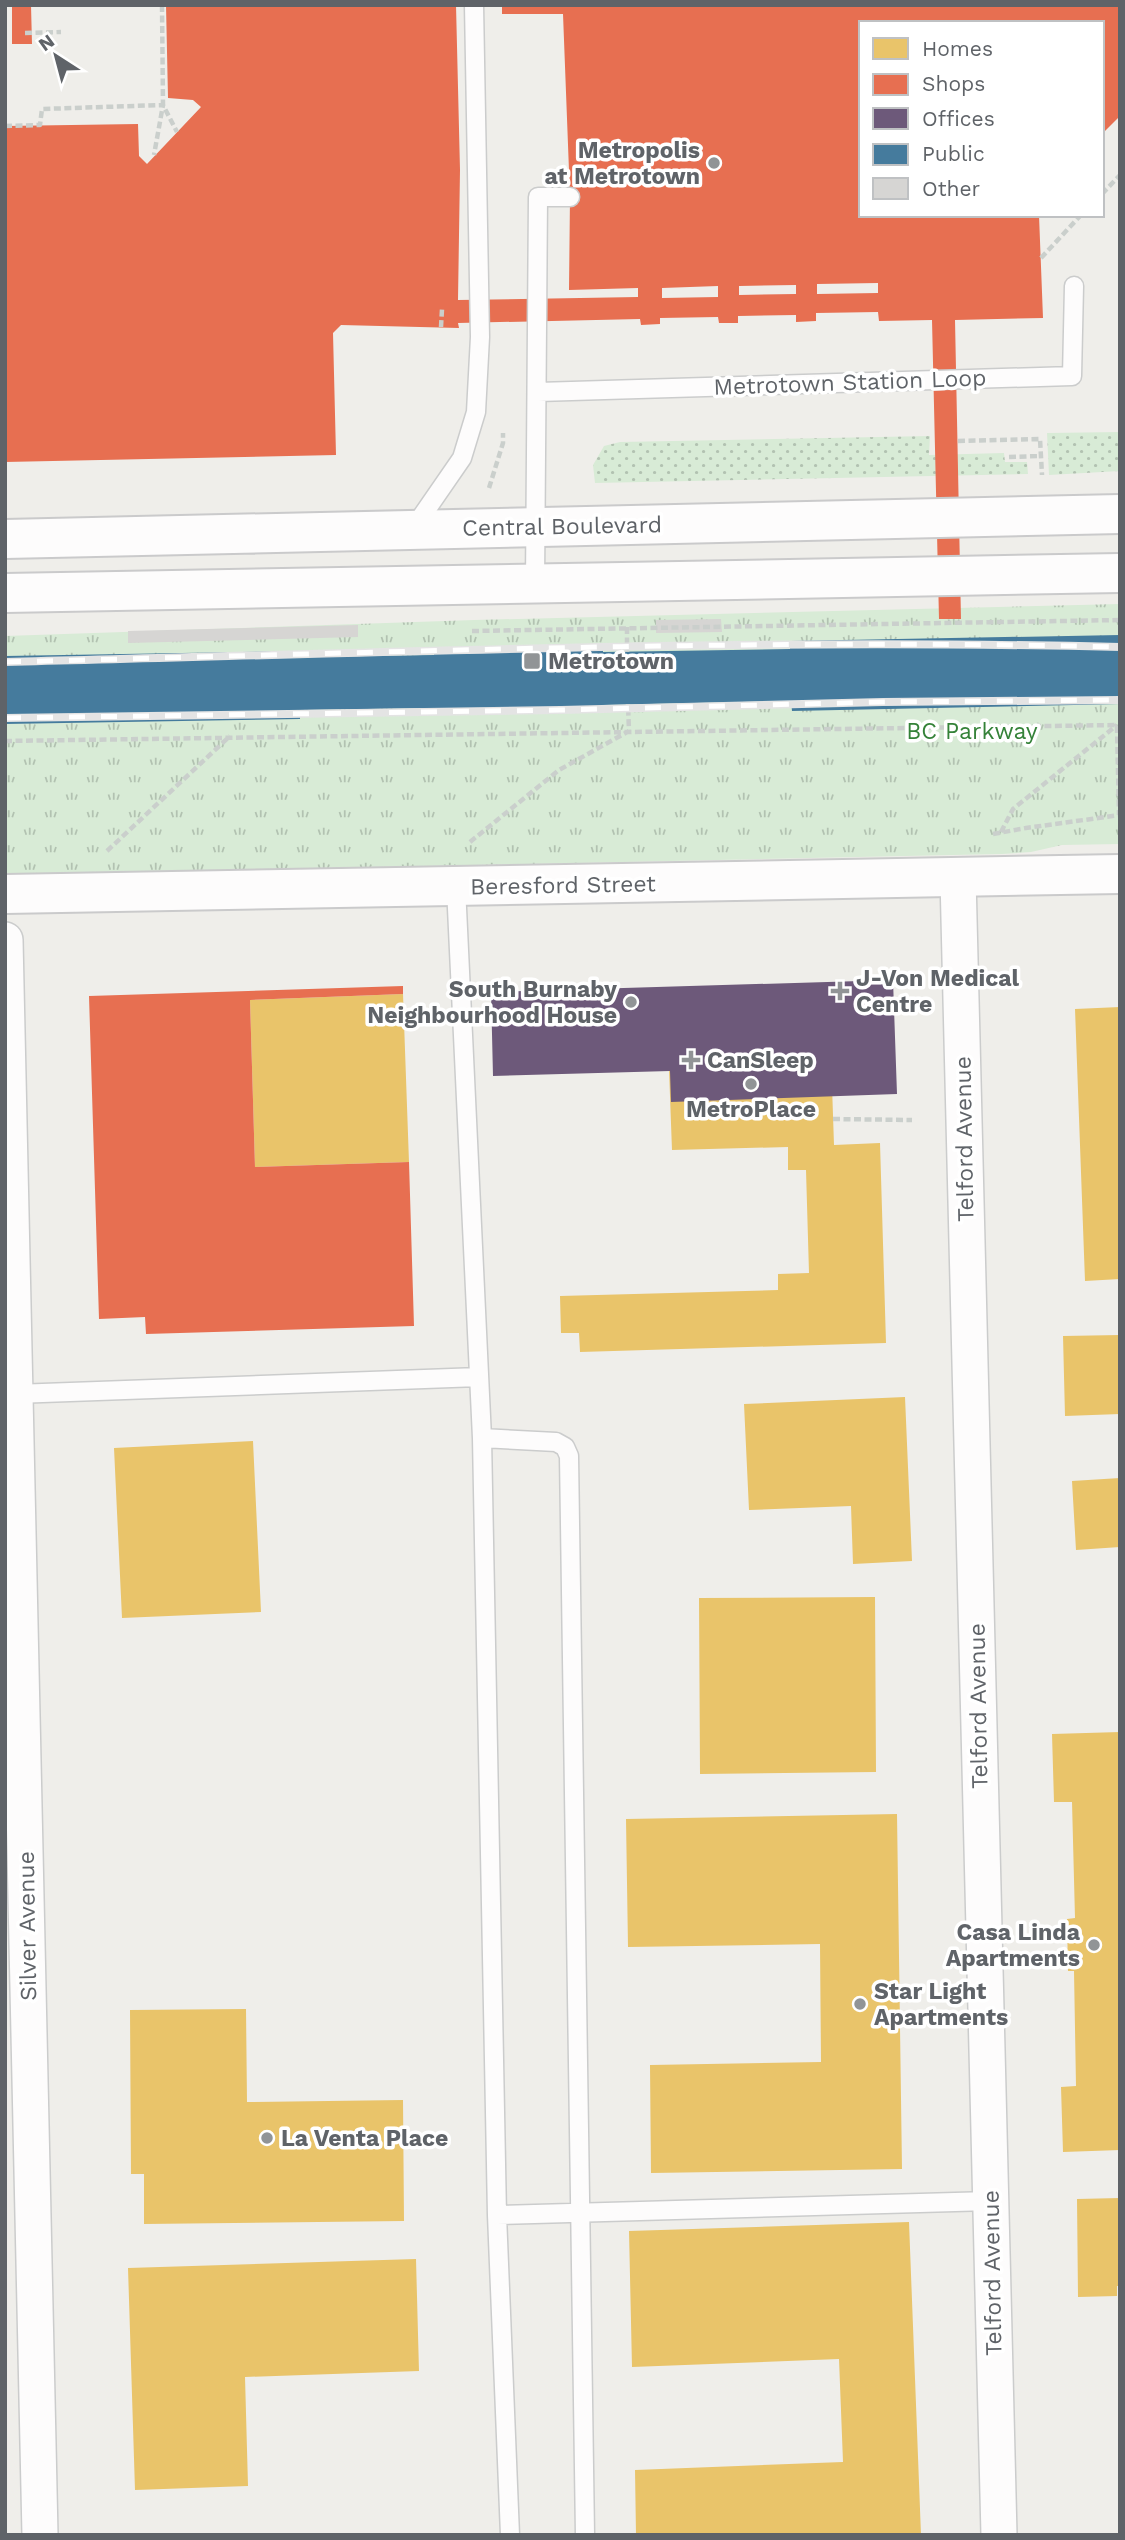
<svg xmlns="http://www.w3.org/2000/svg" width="1125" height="2540" font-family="'Work Sans',sans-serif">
<defs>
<pattern id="grass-dots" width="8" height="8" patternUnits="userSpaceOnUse" patternTransform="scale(1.75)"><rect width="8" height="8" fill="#d8ebd6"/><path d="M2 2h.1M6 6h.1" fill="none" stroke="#b2c2b1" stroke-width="1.8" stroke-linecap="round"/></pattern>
<pattern id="park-tufts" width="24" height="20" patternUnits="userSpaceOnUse" patternTransform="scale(1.75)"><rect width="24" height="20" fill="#d8ebd6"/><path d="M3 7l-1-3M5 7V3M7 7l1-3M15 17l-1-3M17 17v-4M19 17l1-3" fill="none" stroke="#b2c2b1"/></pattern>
</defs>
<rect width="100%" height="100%" fill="#efeeea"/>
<path fill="url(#grass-dots)" d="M 1120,432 L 1120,471 L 1049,475 L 1047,433 Z
M 930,436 L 929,455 L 1004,453 L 1005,462 L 1027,462 L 1028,474 L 595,483 L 593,465 L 604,446 L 620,442 Z"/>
<path fill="url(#park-tufts)" d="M 1120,604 L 1120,844 L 1062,845 L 1031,852 L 1002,854 L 5,875 L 5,636 L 474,620 Z"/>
<path fill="#e9c46a" d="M 403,994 L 409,1162 L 255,1167 L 250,1000 Z
M 842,994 L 844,1056 L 831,1056 L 834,1145 L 880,1143 L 886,1343 L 580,1352 L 579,1333 L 561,1333 L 560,1296 L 778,1290 L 778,1274 L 809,1273 L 806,1170 L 788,1170 L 788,1147 L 672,1150 L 667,1015 L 782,1011 L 781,997 Z
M 1120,1007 L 1120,1279 L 1085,1281 L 1075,1009 Z
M 1120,1335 L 1120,1414 L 1065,1416 L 1063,1336 Z
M 905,1397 L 912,1561 L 853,1564 L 851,1506 L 749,1510 L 744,1404 Z
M 253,1441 L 261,1612 L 122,1618 L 114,1448 Z
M 1120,1478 L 1120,1547 L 1076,1550 L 1072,1481 Z
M 875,1597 L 876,1772 L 700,1774 L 699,1598 Z
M 1120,1732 L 1120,2150 L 1063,2152 L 1061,2087 L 1076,2086 L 1074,1971 L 1068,1971 L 1067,1919 L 1075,1918 L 1072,1802 L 1054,1802 L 1052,1734 Z
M 897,1814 L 902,2169 L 651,2173 L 650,2065 L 821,2062 L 820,1944 L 628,1947 L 626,1819 Z
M 246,2009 L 247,2102 L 403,2100 L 404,2221 L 144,2224 L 144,2174 L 131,2174 L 130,2010 Z
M 1120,2198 L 1120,2286 L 1117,2286 L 1117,2296 L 1078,2297 L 1077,2199 Z
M 909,2222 L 921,2535 L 636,2535 L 635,2470 L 843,2462 L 839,2359 L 632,2367 L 629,2231 Z
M 416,2259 L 419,2371 L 245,2377 L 248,2486 L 135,2490 L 128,2268 Z"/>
<path fill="#e76f51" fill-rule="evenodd" d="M 12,5 L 31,5 L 32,44 L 12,44 Z
M 166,5 L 456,5 L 460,170 L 458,300 L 638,297 L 638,288 L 569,290 L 570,197 L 563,14 L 502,14 L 502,5 L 1120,5 L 1120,116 L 1102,134 L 1102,23 L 861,23 L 861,215 L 1039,215 L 1043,318 L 955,320 L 961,619 L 939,619 L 932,320 L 879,321 L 878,312 L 816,313 L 816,321 L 796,322 L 796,315 L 738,316 L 738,323 L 719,323 L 718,317 L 660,318 L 660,324 L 641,325 L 640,319 L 458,323 L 459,328 L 341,325 L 333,333 L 336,455 L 5,462 L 5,126 L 138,124 L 139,156 L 147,164 L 201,107 L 193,100 L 168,98 ZM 878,283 L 878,293 L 817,294 L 817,284 ZM 796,285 L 796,294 L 739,295 L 739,286 ZM 718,286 L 718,297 L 662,298 L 662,288 Z
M 403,986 L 403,994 L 250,1000 L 255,1167 L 409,1162 L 414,1326 L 146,1334 L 145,1317 L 99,1319 L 89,996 Z"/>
<path fill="#6d597a" d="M 893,980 L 897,1094 L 671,1102 L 670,1071 L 493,1076 L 491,992 Z"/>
<path fill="#457b9d" d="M 1120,635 L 1120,704 L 792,711 L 791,701 L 603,705 L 603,709 L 434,712 L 434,708 L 300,710 L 300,719 L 5,724 L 5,656 L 298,651 L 299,657 L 434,655 L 434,650 L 603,647 L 603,652 L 790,649 L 790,641 Z"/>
<path fill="#d6d5d3" d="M 721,619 L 722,632 L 656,633 L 656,620 Z
M 358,625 L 358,637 L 128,643 L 128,631 Z"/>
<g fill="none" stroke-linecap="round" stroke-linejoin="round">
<defs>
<path id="lane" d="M 538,392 L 1072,376 L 1074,286
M 413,529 L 462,458 L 476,412 L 480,337 L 474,5
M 535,583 L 538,197 L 570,197
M 456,887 L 482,1438 L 497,2215 L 510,2535
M 15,1394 L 479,1377
M 482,1438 L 556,1442 L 565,1447 L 569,1456 L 585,2535
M 497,2215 L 990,2201"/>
<path id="street" d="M 958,878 L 999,2535
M 5,940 L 40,2535"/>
<path id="secondary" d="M 5,539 L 1120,514
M 5,593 L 1120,573
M 5,894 L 1120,874"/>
</defs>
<use href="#lane" stroke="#cbcccc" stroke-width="21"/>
<use href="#street" stroke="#cbcccc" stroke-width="38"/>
<use href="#secondary" stroke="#cacacb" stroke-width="42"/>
<path stroke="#cacfcc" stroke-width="4.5" stroke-dasharray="7 3.5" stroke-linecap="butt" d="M 162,5 L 163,105 L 177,132
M 25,33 L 61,32
M 5,126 L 40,125 L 42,109 L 163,105 L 154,155
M 1102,194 L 1120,175
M 441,327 L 442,309
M 958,441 L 1040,439 L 1042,475
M 1009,457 L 1041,456
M 489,488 L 503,443 L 503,433
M 627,627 L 627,652
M 472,631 L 1120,620
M 1117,726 L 1119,815
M 5,741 L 1117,725
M 1001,832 L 1013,809 L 1117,725
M 993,834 L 1026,828 L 1120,815
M 470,842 L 559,770 L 629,731 L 628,704
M 107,851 L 230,736
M 833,1119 L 912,1120"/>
<use href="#lane" stroke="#fdfcfc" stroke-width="18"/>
<use href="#street" stroke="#fdfcfc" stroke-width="35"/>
<use href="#secondary" stroke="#fdfcfc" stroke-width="38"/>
<defs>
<path id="rail" d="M 5,662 C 377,653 748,638 1120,647
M 5,718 L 561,710 L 883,702 L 1120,700"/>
</defs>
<use href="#rail" stroke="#e4e4e4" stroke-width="8"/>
<use href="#rail" stroke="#fff" stroke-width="5" stroke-dasharray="16" stroke-linecap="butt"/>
<path stroke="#cacfcc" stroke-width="4.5" stroke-dasharray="7 3.5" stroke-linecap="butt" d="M 1041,258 L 1081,215"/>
</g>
<g fill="#919496" stroke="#fff" stroke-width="2.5">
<circle cx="714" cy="163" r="7"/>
<rect x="523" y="652" width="18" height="18" rx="3.5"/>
<path d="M836.5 980.5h7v7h7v7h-7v7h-7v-7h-7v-7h7z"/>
<circle cx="631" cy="1002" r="7"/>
<path d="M687.5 1049.5h7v7h7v7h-7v7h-7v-7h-7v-7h7z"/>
<circle cx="751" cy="1084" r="7"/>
<circle cx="1094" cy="1945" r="7"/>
<circle cx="860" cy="2004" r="7"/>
<circle cx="267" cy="2138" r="7"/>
</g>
<g text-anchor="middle" stroke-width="7" stroke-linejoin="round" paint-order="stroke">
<g font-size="23" font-weight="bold" fill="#5f6368" stroke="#fff" text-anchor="start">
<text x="700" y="158" text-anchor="end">Metropolis<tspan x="700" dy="26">at Metrotown</tspan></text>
<text x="548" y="669">Metrotown</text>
<text x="856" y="986">J-Von Medical<tspan x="856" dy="26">Centre</tspan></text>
<text x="617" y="997" text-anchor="end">South Burnaby<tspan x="617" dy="26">Neighbourhood House</tspan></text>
<text x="707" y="1068">CanSleep</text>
<text x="751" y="1117" text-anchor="middle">MetroPlace</text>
<text x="1080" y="1940" text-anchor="end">Casa Linda<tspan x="1080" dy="26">Apartments</tspan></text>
<text x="874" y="1999">Star Light<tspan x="874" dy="26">Apartments</tspan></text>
<text x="281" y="2146">La Venta Place</text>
</g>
<g font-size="23" fill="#5f6368" stroke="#fff">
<text transform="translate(850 382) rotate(-2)" y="8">Metrotown Station Loop</text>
<text transform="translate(562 526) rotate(-1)" y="8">Central Boulevard</text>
<text transform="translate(563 885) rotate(-1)" y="8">Beresford Street</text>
<text transform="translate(964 1139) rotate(-91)" y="8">Telford Avenue</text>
<text transform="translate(978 1706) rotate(-91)" y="8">Telford Avenue</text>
<text transform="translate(27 1926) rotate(-91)" y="8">Silver Avenue</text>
<text transform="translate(992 2273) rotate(-91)" y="8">Telford Avenue</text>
</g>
<g font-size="23" fill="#348238" stroke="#fff">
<text x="972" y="739">BC Parkway</text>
</g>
</g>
<rect width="1125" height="2540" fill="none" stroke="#5f6368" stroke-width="14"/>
<rect x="859" y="21" width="245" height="196" fill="#ffffff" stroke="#bfc1c3" stroke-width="2"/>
<rect x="873" y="38" width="35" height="21" fill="#e9c46a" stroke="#bfc1c3" stroke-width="2"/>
<text x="922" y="56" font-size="21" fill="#5f6368">Homes</text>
<rect x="873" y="74" width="35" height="21" fill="#e76f51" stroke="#bfc1c3" stroke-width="2"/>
<text x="922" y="91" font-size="21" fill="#5f6368">Shops</text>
<rect x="873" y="108" width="35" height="21" fill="#6d597a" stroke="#bfc1c3" stroke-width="2"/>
<text x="922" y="126" font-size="21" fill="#5f6368">Offices</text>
<rect x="873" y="144" width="35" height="21" fill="#457b9d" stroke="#bfc1c3" stroke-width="2"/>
<text x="922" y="161" font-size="21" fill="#5f6368">Public</text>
<rect x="873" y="178" width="35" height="21" fill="#d6d5d3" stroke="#bfc1c3" stroke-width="2"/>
<text x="922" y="196" font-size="21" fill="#5f6368">Other</text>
<g transform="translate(56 56) rotate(324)" stroke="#ffffff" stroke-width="5" paint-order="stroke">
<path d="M0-5L12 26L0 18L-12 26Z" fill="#5f6368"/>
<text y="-10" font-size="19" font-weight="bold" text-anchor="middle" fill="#5f6368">N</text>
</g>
</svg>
